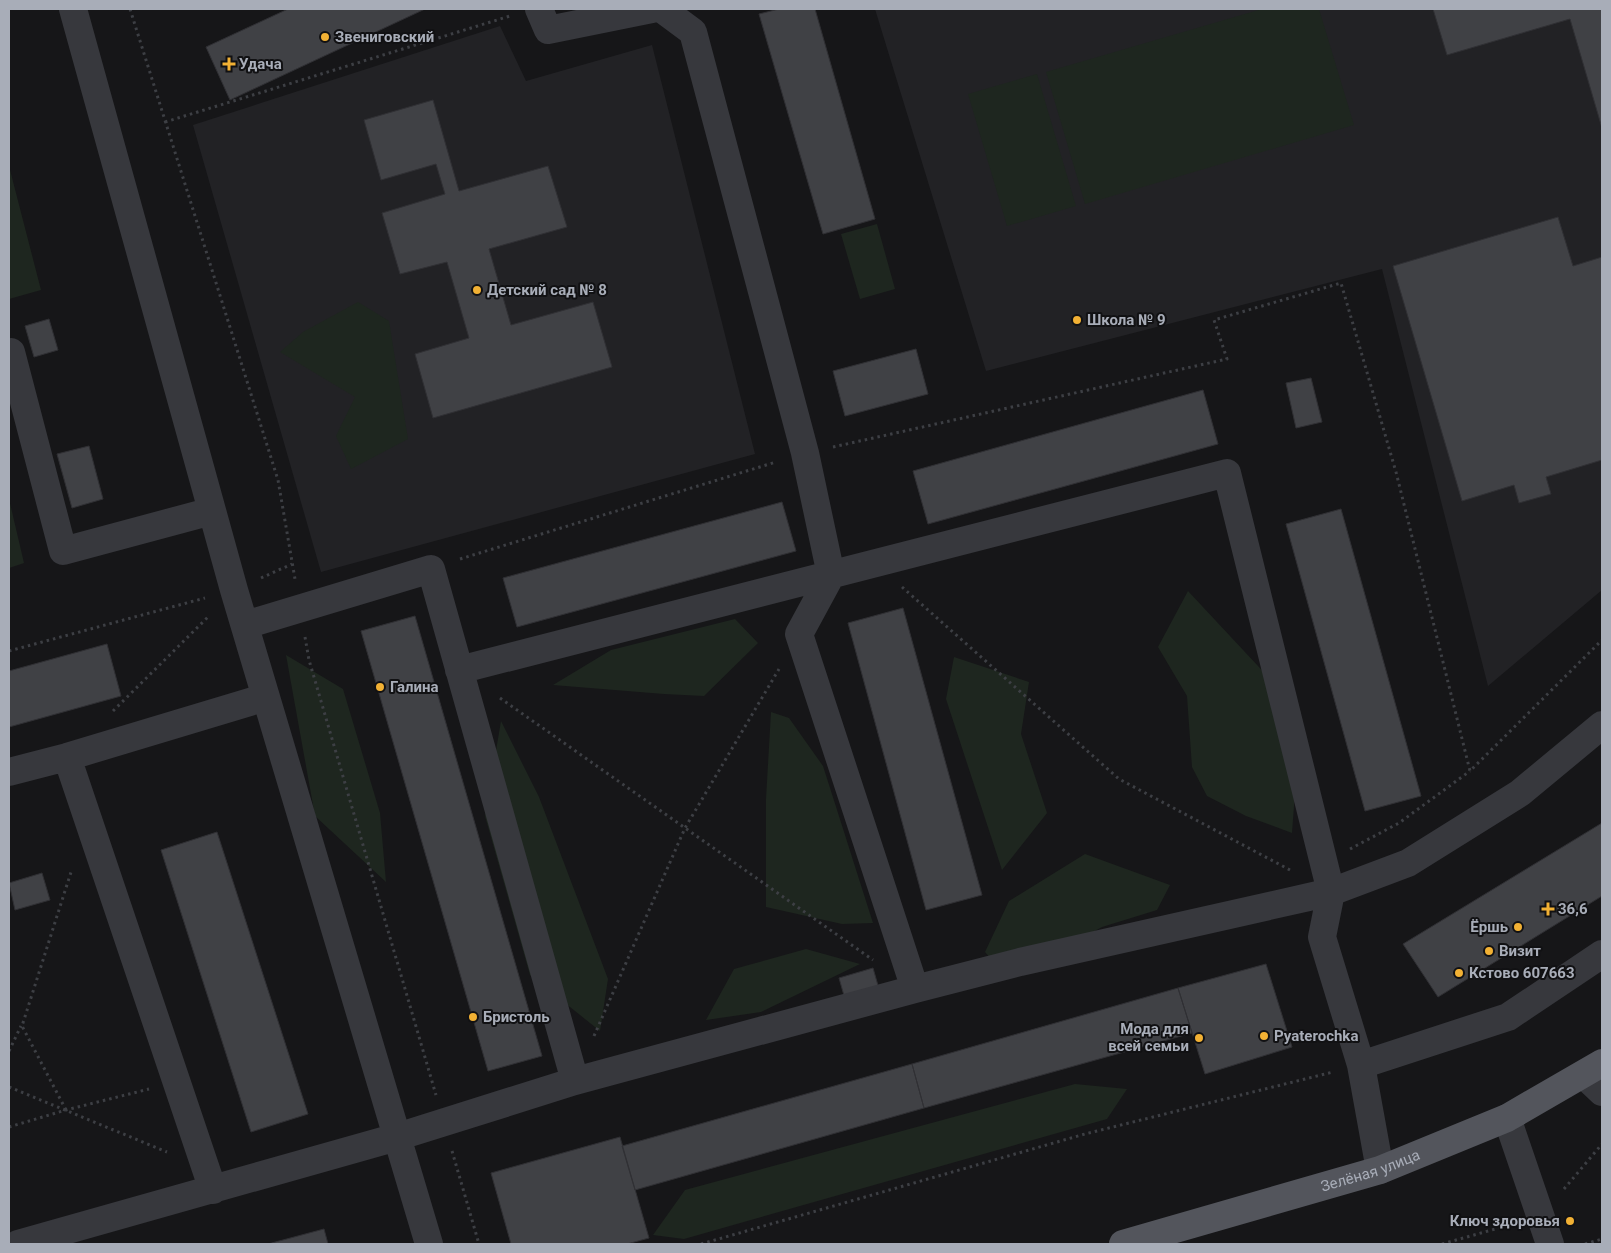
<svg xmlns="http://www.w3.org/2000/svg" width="1611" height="1253" font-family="Roboto,sans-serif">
<rect width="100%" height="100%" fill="#161618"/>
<path fill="#222225" d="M 875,9 L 1602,9 L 1602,590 L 1488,686 L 1382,269 L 986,371 Z
M 500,26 L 526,81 L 652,45 L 755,454 L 321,572 L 193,125 Z"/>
<path fill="#1e261f" d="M 1262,9 L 1319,9 L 1354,125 L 1085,204 L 1046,72 Z
M 1037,74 L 1076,206 L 1007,226 L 968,94 Z
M 9,166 L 41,290 L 9,299 Z
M 877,224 L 895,289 L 860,299 L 841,234 Z
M 358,302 L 389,321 L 408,439 L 351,469 L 336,436 L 355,397 L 280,352 L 303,332 Z
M 9,499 L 24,563 L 9,568 Z
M 1188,591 L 1301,712 L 1292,833 L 1246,816 L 1207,796 L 1192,767 L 1187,696 L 1158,647 Z
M 735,619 L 758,643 L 704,696 L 664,694 L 553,685 L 611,650 Z
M 286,655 L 343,689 L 380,813 L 386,882 L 315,816 Z
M 954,657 L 1029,682 L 1021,734 L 1047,813 L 1002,870 L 946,699 Z
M 771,712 L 789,718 L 823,766 L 873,923 L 842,924 L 766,907 L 766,799 Z
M 501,721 L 539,797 L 608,979 L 600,1031 L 530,975 L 485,816 Z
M 1085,854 L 1170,885 L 1157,910 L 1102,927 L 1008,978 L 985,952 L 1009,901 Z
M 806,949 L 860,964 L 761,1012 L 706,1020 L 734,969 Z
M 1075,1084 L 1127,1089 L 1107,1119 L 684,1239 L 653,1235 L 685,1190 Z"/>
<path fill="#404145" stroke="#303034" d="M 288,9 L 425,9 L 230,100 L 206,47 Z
M 779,9 L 815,9 L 875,219 L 823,234 L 759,14 Z
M 1433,9 L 1602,9 L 1602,128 L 1570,19 L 1447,55 Z
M 433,100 L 459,191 L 548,166 L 567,227 L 489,249 L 511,325 L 593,302 L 612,367 L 433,418 L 415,354 L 469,338 L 447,262 L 400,274 L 382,213 L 445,194 L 436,164 L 381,180 L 364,120 Z
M 1558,217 L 1573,266 L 1602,257 L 1602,460 L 1546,477 L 1551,494 L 1519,503 L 1514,485 L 1462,501 L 1393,266 Z
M 49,319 L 58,350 L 34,357 L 25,326 Z
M 916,349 L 928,394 L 845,416 L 833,371 Z
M 1311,378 L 1322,422 L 1296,428 L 1286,383 Z
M 1203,390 L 1218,444 L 928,524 L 913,471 Z
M 89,446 L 103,499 L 72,508 L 57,454 Z
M 782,502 L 796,551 L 517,627 L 503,578 Z
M 1341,509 L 1421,796 L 1365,811 L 1286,524 Z
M 903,608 L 982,895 L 926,910 L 848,623 Z
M 415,616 L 542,1056 L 488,1071 L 361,631 Z
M 107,644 L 121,696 L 9,727 L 9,671 Z
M 1602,823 L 1602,896 L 1438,997 L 1403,944 Z
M 217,832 L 308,1114 L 251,1132 L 161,850 Z
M 42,873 L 50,900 L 15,910 L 9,883 Z
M 1266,964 L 1292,1047 L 1205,1074 L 1178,988 Z
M 873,968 L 879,989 L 845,999 L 839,978 Z
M 1178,988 L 1192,1033 L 924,1108 L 912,1064 Z
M 912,1064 L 924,1108 L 635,1190 L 622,1146 Z
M 620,1137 L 649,1238 L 627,1244 L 511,1244 L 491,1173 Z
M 324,1229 L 328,1244 L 268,1244 Z"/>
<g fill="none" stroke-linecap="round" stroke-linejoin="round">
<path stroke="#3d3f44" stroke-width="3" stroke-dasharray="2.5 4" stroke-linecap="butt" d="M 130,9 L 278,480 L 295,579
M 165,122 L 510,16
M 833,447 L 1227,359 L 1214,320 L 1341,283 L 1396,472 L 1470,771 L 1602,640
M 460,559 L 776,462
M 261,578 L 292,564
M 902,587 L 1119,779 L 1290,870
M 305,637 L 309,660 L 436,1095
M 9,651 L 205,598
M 500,698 L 873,960
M 113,711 L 210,615
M 1350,849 L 1399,823 L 1470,771
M 594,1036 L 685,828 L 779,669
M 9,1051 L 21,1026
M 9,1087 L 167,1152
M 66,1110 L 22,1026 L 72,869
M 9,1127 L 66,1110 L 149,1089
M 452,1151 L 479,1244
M 1564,1189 L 1602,1144
M 701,1244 L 1085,1134 L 1333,1072
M 1442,1244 L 1513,1224
M 1585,1244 L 1602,1239"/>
<path stroke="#37383d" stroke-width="28" d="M 73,9 L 234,590 L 429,1244
M 539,9 L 548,30 L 652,9
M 662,9 L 693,32 L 805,453 L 831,575 L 799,634 L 915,989
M 11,352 L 63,551 L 212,511
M 245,625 L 431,569 L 575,1081
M 459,670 L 1227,473 L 1331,892 L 1322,937 L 1361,1065 L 1380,1170
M 9,772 L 67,757
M 1361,1065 L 1508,1017 L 1602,954
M 1584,1075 L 1602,1092
M 1507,1118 L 1550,1244
M 213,1190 L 67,757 L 266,697
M 18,1244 L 397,1137 L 575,1081 L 915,989 L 1020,962 L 1331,892 L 1408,863 L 1520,793 L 1602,725"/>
<path stroke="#53555c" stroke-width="28" id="s1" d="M 1123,1244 L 1380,1170 L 1507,1118 L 1602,1063"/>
</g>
<g fill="#f2b134" stroke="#111113" stroke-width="2">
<circle cx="325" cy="37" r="5"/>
<path d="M226.5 56.5h5v5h5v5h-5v5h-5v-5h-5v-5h5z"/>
<circle cx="477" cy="290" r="5"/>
<circle cx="1077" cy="320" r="5"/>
<circle cx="380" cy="687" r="5"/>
<path d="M1545.5 901.5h5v5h5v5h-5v5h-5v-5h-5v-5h5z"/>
<circle cx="1518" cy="927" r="5"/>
<circle cx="1489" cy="951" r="5"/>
<circle cx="1459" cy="973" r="5"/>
<circle cx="473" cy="1017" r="5"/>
<circle cx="1264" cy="1036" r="5"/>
<circle cx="1199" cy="1038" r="5"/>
<circle cx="1570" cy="1221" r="5"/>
</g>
<g text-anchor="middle" stroke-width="4" stroke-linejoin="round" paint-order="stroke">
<g font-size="15" font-weight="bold" fill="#a8adb8" stroke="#111113" text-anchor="start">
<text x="335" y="42">Звениговский</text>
<text x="239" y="69">Удача</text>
<text x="487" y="295">Детский сад № 8</text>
<text x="1087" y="325">Школа № 9</text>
<text x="390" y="692">Галина</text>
<text x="1558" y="914">36,6</text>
<text x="1508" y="932" text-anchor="end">Ёршь</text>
<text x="1499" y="956">Визит</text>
<text x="1469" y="978">Кстово 607663</text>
<text x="483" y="1022">Бристоль</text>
<text x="1189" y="1034" text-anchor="end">Мода для<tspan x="1189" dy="17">всей семьи</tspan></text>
<text x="1274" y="1041">Pyaterochka</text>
<text x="1560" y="1226" text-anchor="end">Ключ здоровья</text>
</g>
<g font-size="15" fill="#a8adb8" stroke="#111113">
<text dy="5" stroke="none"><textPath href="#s1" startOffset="258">Зелёная улица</textPath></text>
</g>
</g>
<rect width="1611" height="1253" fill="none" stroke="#a8adb8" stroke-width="20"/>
</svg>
